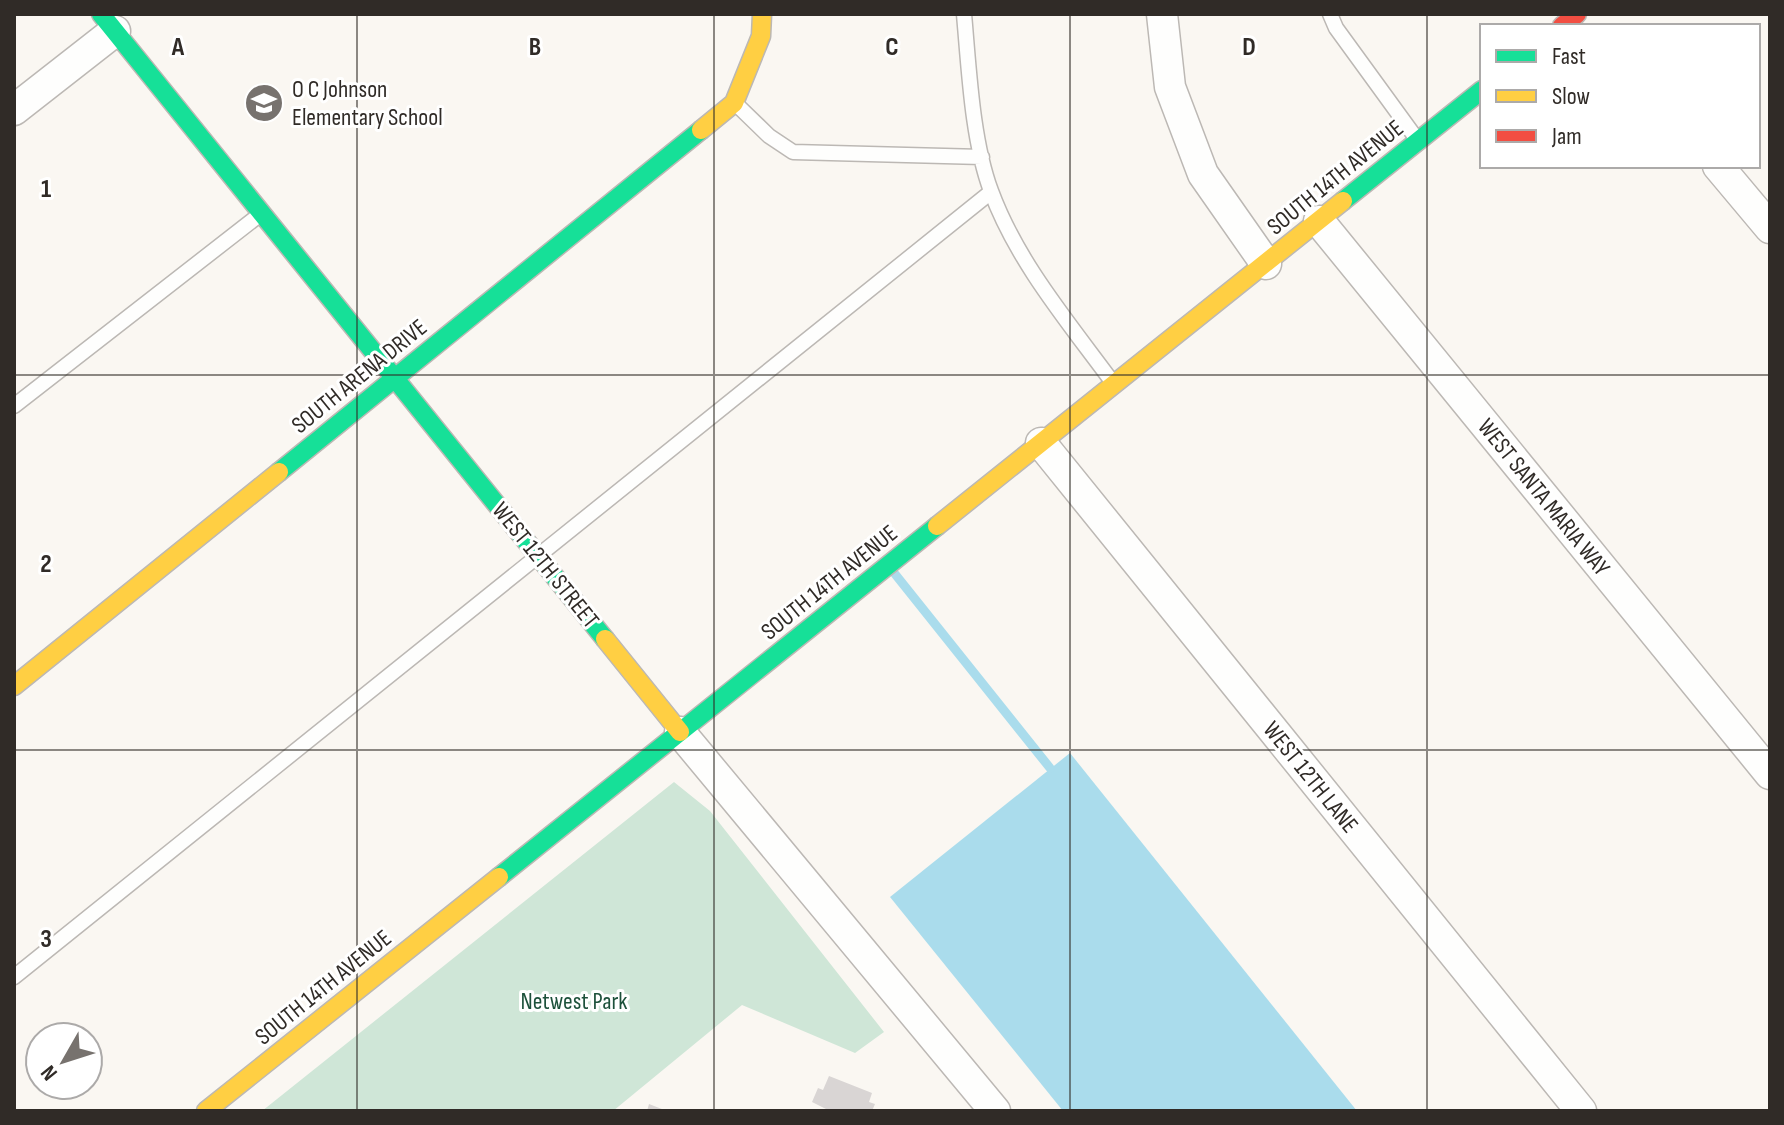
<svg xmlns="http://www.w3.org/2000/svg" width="1784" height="1125" font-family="'Sofia Sans Condensed',sans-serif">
<rect width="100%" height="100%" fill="#faf7f2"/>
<path fill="#cfe6d7" d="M 674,782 L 710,811 L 884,1032 L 855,1053 L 742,1005 L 613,1111 L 262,1111 Z"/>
<path fill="#aadcec" d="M 1070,753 L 1357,1111 L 1063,1111 L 890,897 Z"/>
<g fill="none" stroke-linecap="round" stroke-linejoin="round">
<path stroke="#aadcec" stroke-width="9" d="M 895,574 L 1050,768"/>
</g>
<path fill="#d9d5d4" d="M 829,1076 L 872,1093 L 869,1102 L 875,1104 L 872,1111 L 830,1111 L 812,1102 L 818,1088 L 823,1090 Z
M 649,1104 L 667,1111 L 647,1111 Z"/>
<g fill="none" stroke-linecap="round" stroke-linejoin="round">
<defs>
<path id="lane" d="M 964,14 C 969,69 972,140 991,191 C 1017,262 1069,323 1113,383
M 1330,14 L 1336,28 L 1416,138
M 736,104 L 769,136 L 793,152 L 982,157
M 14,406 L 258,216
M 14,977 L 991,192"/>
<path id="street" d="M 1162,14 L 1170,87 L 1203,174 L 1266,264
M 14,110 L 115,31
M 1718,166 L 1770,228
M 1319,221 L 1770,774
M 1041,443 L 1581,1111
M 680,732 L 995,1111"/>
<path id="fast" d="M 101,14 L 605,639
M 1343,201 L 1482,90
M 279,472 L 701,130
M 499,877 L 937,526"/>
<path id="slow" d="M 701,130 L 734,103 L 761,36 L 762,14
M 937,526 L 1343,201
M 605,639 L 680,732
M 14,686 L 279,472
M 206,1111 L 499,877"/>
<path id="jam" d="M 1562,26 L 1577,14"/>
</defs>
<use href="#lane" stroke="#bcb8b4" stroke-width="17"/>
<use href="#street" stroke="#bcb8b4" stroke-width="33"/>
<use href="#fast" stroke="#bcb8b4" stroke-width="21"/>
<use href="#slow" stroke="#bcb8b4" stroke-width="21"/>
<use href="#jam" stroke="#bcb8b4" stroke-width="21"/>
<use href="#lane" stroke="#fefefd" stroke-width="14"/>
<use href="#street" stroke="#fefefd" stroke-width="30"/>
<use href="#fast" stroke="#16e098" stroke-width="18"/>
<use href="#slow" stroke="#ffcf43" stroke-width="18"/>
<use href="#jam" stroke="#f24e42" stroke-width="18"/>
</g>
<path fill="none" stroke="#302b27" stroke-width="2" stroke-opacity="0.55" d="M 357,14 L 357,1111M 714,14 L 714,1111M 1070,14 L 1070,1111M 1427,14 L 1427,1111M 14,375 L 1770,375M 14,750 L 1770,750"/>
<defs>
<symbol id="school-disc" viewBox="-11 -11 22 22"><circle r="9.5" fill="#77726e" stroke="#fff"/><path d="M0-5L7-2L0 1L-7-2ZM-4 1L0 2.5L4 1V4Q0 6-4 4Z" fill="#fff"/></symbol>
</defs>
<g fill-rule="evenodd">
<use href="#school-disc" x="242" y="81" width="44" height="44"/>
</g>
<g text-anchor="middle" stroke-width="6" stroke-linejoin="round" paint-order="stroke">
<g font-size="24" fill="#302b27" stroke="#fff" text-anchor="start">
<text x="292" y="97">O C Johnson<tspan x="292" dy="28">Elementary School</tspan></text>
</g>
<g font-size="24" fill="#302b27" stroke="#fff">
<text transform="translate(1335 177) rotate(-39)" y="8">SOUTH 14TH AVENUE</text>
<text transform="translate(359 376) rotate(-39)" y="8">SOUTH ARENA DRIVE</text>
<text transform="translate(1544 497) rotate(51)" y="8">WEST SANTA MARIA WAY</text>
<text transform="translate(546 565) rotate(51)" y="8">WEST 12TH STREET</text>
<text transform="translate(829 582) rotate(-39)" y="8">SOUTH 14TH AVENUE</text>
<text transform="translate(1311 777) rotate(51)" y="8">WEST 12TH LANE</text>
<text transform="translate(323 987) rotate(-39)" y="8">SOUTH 14TH AVENUE</text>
</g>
<g font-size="24" fill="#1d513b" stroke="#fff">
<text x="574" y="1009">Netwest Park</text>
</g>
</g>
<g font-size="26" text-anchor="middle" font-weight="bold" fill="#302b27" stroke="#fff" stroke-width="6" stroke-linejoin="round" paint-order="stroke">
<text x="178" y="55">A</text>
<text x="535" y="55">B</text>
<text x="892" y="55">C</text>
<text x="1249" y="55">D</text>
<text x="46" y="197">1</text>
<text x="46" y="572">2</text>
<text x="46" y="947">3</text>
</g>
<rect width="1784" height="1125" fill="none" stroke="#302b27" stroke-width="32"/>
<rect x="1480" y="24" width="280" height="144" fill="#ffffff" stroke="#acaaa9" stroke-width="2"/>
<rect x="1496" y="50" width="40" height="12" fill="#16e098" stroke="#acaaa9" stroke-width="2"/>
<text x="1552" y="64" font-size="24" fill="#302b27">Fast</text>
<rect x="1496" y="90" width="40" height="12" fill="#ffcf43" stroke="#acaaa9" stroke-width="2"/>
<text x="1552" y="104" font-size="24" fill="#302b27">Slow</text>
<rect x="1496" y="130" width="40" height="12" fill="#f24e42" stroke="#acaaa9" stroke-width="2"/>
<text x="1552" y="144" font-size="24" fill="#302b27">Jam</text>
<g transform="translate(64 1061) rotate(231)"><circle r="38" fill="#ffffff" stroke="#acaaa9" stroke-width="2"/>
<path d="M0-6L14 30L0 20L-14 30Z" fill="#77726e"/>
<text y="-12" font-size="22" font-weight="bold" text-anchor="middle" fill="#302b27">N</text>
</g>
</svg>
